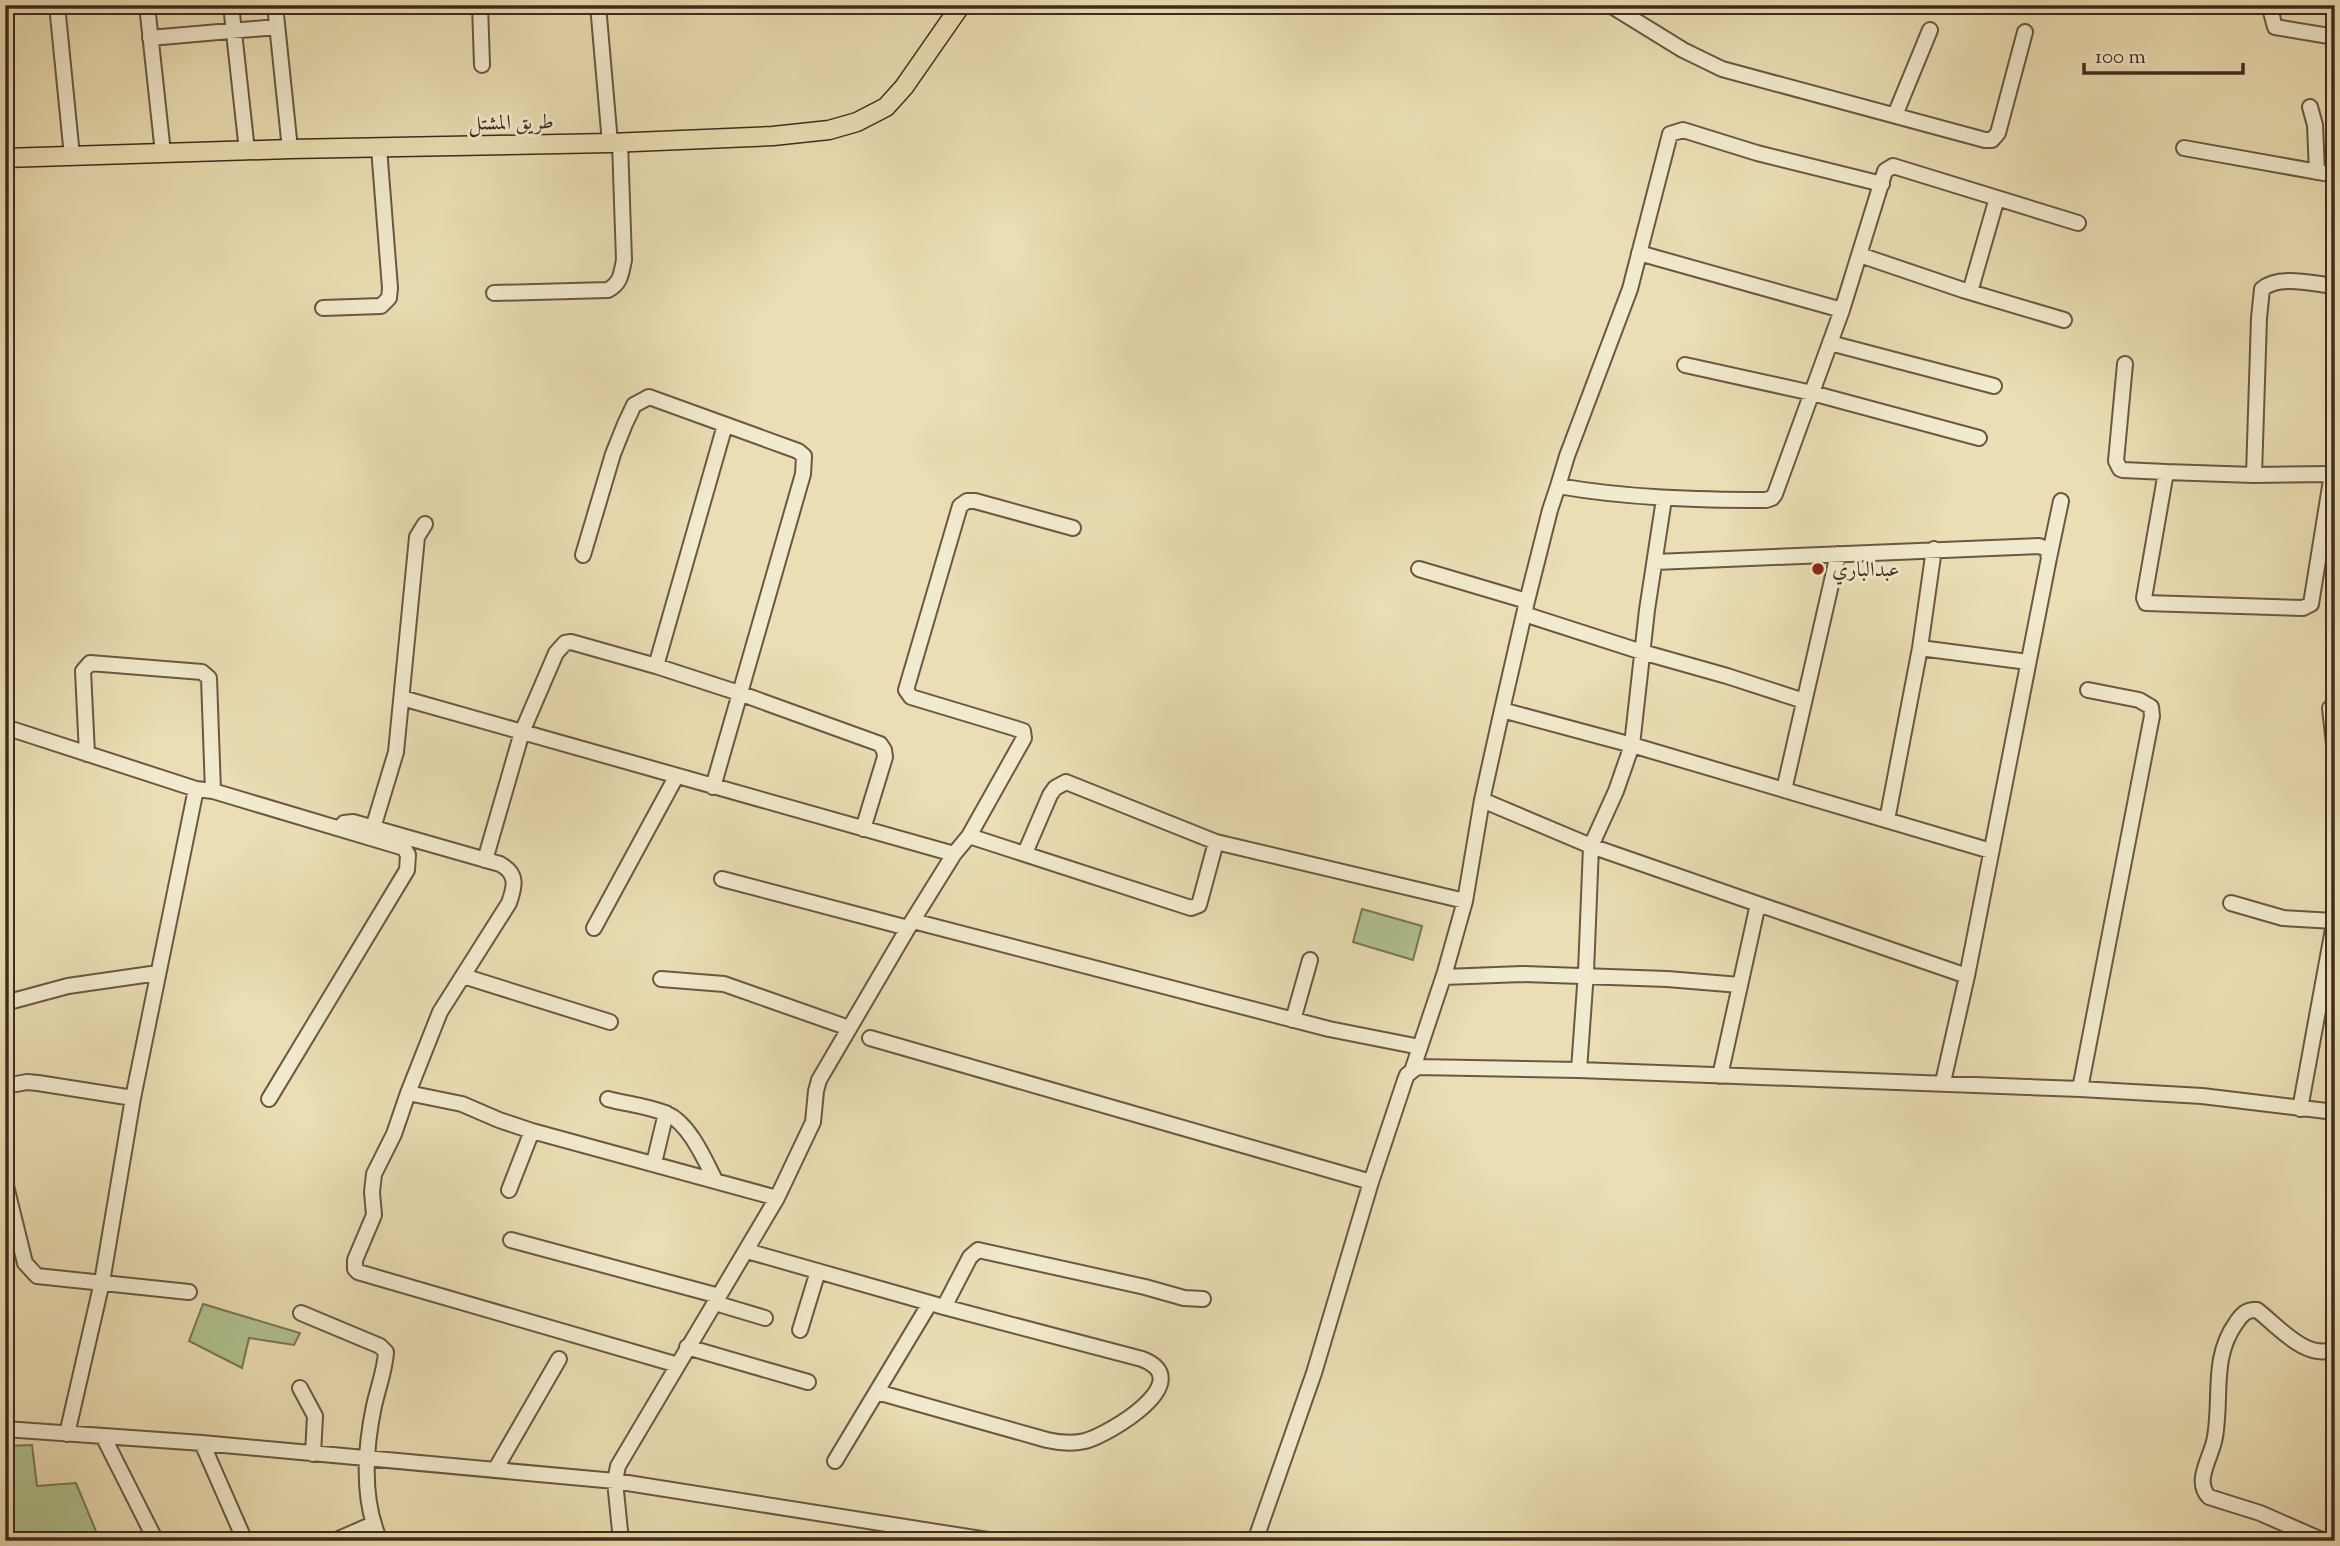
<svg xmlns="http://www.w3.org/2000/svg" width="2340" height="1546" font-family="'Sorts Mill Goudy',Amiri,serif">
<rect width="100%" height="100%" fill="#ebdeb4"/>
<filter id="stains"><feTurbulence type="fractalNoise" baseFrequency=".00286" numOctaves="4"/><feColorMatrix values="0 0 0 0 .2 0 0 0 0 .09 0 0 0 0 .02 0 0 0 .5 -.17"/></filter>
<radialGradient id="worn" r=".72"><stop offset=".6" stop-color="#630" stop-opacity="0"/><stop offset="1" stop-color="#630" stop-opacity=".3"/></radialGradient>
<path fill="#b1c291" stroke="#787658" stroke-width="2" d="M 1362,909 L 1422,926 L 1413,960 L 1353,942 Z
M 203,1304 L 300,1333 L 294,1345 L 249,1338 L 242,1368 L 189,1341 Z
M 32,1445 L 37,1486 L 76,1483 L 100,1541 L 5,1541 L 5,1446 Z"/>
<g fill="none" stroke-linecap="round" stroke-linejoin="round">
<defs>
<path id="minor" d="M 57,5 L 72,156
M 147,5 L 163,153
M 231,5 L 247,151
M 275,5 L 290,149
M 480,5 L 482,65
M 598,5 L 610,143
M 1610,5 L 1683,50 L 1722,69 L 1985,140 L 1992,140 L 1998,133 L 2025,32
M 2269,5 L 2275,27 L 2335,37
M 150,38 L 277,27
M 2310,107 L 2315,125 L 2317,172
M 1895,115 L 1930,30
M 2184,148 L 2335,175
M 1639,253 L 1842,310
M 1860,255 L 1963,290 L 2064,320
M 1970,292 L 1997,198
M 494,293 L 608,290 C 621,283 621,274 624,260 L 620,143
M 323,308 L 381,306 L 389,298 L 390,288 L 379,148
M 1830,343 L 1994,386
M 2125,364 L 2116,461 L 2120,469 L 2123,470 L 2166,472
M 1685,365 L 1812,393 L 1979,438
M 2332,474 L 2311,604 L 2303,608 L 2146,603 L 2144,598 L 2166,472 L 2254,475 L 2332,474 L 2335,474
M 2254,475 L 2259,318 L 2262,289 C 2279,274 2314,284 2335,286
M 1558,486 L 1567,456 L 1630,289 L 1670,134 L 1683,130 L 1757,153 L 1882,184
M 583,555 L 613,454 L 625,424 L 634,405 L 649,397 L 798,451 L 804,456 L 803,474 L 713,787
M 2049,558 L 2061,501
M 1655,562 L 2039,546 L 2047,549 L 2049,558 L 1967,976 L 1943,1082
M 1419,569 L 1527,601
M 1524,614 L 1642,652 L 1727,676 L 1804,701
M 1920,648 L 2028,662
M 656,666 L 725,425
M 402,698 L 954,854
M 2330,708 L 2335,753
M 1502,710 L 1632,745 L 1991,851
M 5,727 L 196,789 L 213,791 L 404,848 L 408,855 L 407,870 L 269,1099
M 87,754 L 83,671 L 90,663 L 202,672 L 209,678 L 213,791
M 1784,790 L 1838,554
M 1482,800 L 1591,846 L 1758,904 L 1720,1076
M 1887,820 L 1920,648 L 1934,549
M 340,828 L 344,823 L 353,822 L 500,864 C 518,874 515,886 509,903 L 440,1012 L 408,1093 L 462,1104 L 499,1120 L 532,1131 L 777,1198
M 373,828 L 396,752 L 417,537 L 425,524
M 969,836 L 1191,908 L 1199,905 L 1216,842
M 1025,853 L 1050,795 L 1055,788 L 1066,782 L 1216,842 L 1465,901
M 485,860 L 522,732 L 556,653 L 565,643 L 571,642 L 656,666 L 739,693 L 880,744 L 884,750 L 885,757 L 863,829
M 722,879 L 908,928
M 2231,903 L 2283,918 L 2334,921
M 1758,904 L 1967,976
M 913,921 L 1329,1029 L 1420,1047
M 594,928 L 676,777
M 463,976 L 610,1022
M 1444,977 L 1522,974 L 1667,979 L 1740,985
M 661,979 L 724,984 L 849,1028
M 5,1003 L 68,986 L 158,973
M 1293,1020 L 1310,960
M 870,1038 L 1371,1182
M 1579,1070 L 1586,972 L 1591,846 L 1616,791 L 1632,745 L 1647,610 L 1664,499
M 1412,1071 L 1445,972 L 1465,901 L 1482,800 L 1502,710 L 1527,601 L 1550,510 L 1558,486 C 1627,498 1696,500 1766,500 L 1772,498 L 1775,494 L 1842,310 L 1885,171 L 1893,166 L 2078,223
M 5,1086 L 27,1082 L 38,1083 L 133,1098
M 2080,1089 L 2152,716 L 2151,707 L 2139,700 L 2088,690
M 408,1093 L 394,1134 L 374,1174 L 372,1192 L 374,1215 L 355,1260 L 355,1269 L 358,1272 L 678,1365
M 608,1099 C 626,1104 649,1106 667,1114 C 689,1123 705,1160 715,1180
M 2300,1109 L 2335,918
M 654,1163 L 666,1113
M 5,1182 L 25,1263 L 37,1276 L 189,1292
M 509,1190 L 532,1131
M 511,1240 L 719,1296
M 747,1251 L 944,1307 L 1142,1359 C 1199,1381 1110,1434 1085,1441 C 1072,1444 1060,1443 1047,1440 L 877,1392
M 715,1303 L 765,1318
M 944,1307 L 970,1257 L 978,1250 L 1145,1287 L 1184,1298 L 1203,1299
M 301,1313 L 380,1346 L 386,1352 C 385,1370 378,1388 374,1406 C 365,1449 362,1500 380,1541
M 800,1330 L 818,1271
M 687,1347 L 808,1382
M 300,1388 L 315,1416 L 313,1454
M 5,1429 L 202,1443 L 615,1481 L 994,1541
M 67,1434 L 102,1282 L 133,1098 L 196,789
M 103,1436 L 156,1541
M 202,1443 L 245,1541
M 835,1461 L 930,1303
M 495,1470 L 559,1359
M 334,1541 L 373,1524
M 621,1541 L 615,1481 L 618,1466 L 777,1198 L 813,1122 L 816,1091 L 819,1080 L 908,928 L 954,854 L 969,836 L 1024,738 L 1023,731 L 1014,728 L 911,697 L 906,690 L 960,506 L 967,501 L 975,501 L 1073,528
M 1255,1541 L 1314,1373 L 1371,1182 L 1405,1080 L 1407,1075 L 1417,1067 L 1579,1070 L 2080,1089 L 2202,1096 L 2335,1112
M 2324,1541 L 2260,1513 L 2209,1497 C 2193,1481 2212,1457 2215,1437 C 2222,1397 2211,1358 2236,1323 C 2242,1314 2247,1309 2257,1310 C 2278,1326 2306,1361 2335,1349"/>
<path id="major" d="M 5,158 L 290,149 L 610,143 L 773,136 L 829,130 L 857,122 L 886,107 L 904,87 L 961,5"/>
</defs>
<use href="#minor" stroke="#6a5844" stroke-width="18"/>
<use href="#major" stroke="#3f2b1f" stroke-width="21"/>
<use href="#minor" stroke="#f2eace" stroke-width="14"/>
<use href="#major" stroke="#ebdeb4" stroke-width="18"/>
</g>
<circle fill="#8f2418" stroke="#f2eace" stroke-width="2.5" cx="1818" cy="569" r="7"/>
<g text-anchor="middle" stroke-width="6" stroke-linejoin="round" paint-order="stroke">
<g font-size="21" fill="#3f2b1f" stroke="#f2eace">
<text transform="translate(511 122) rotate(-1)" y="7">طريق المشتل</text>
</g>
<g font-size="21" fill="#3f2b1f" stroke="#f2eace" text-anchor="start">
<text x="1832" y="576">عبدالباري</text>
</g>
</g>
<rect width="2340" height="1546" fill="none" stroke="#ebdeb4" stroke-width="28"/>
<rect x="7" y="7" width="2326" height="1532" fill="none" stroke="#3f2b1f" stroke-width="3.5"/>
<rect x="14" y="14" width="2312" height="1518" fill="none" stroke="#3f2b1f" stroke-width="2"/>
<path d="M2084 63v10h159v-10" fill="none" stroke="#3f2b1f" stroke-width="3.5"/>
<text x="2095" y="63" font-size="21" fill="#3f2b1f" stroke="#f2eace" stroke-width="5" paint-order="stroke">100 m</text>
<rect width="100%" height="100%" filter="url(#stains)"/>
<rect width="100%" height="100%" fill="url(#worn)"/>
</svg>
